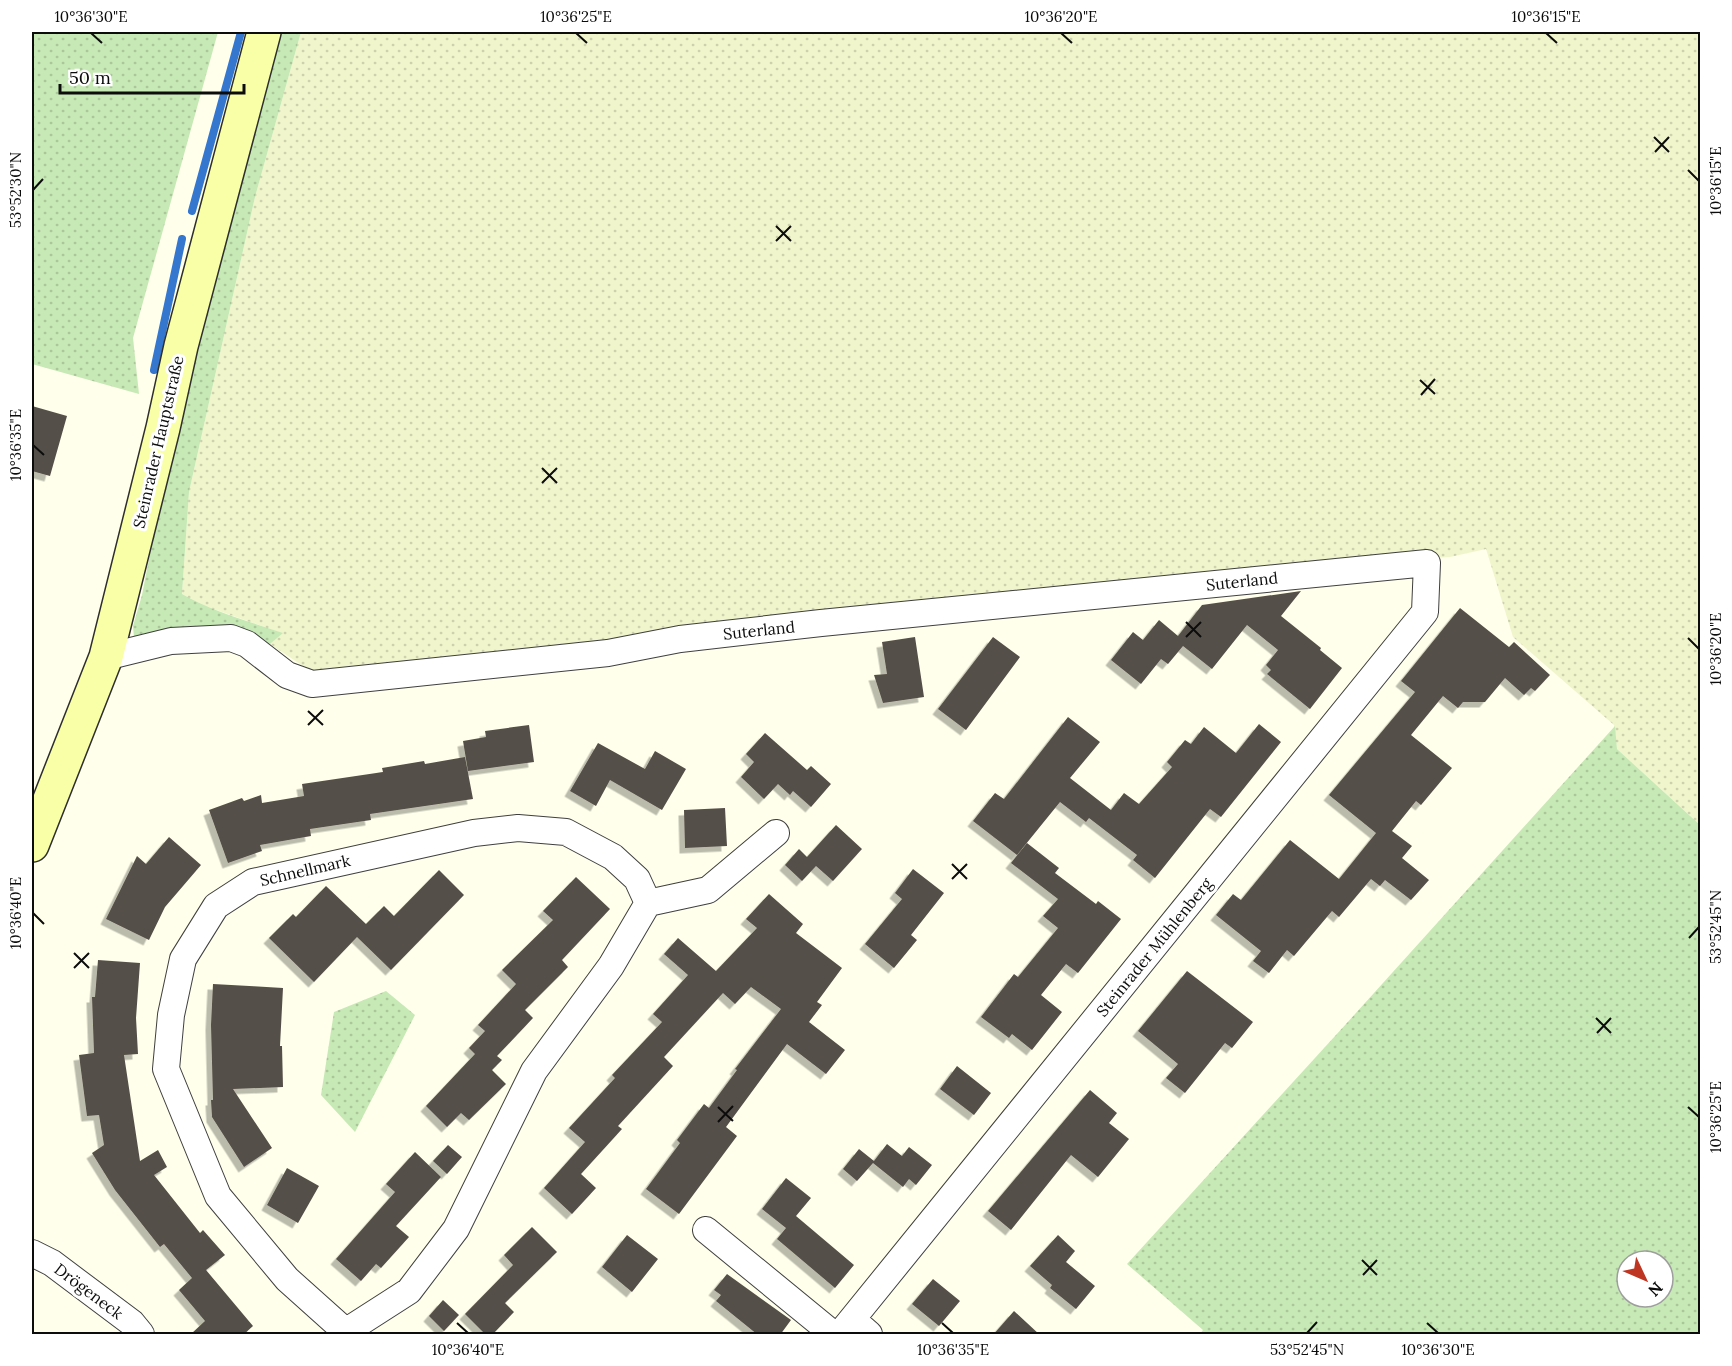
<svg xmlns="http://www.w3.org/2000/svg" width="1732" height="1366" font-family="Lora,serif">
<defs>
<pattern id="farmland-dots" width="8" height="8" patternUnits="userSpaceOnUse" patternTransform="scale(1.5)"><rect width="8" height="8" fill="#f1f5cb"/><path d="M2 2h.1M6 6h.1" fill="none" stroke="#cdd1ad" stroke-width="1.8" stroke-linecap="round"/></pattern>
<pattern id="grass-dots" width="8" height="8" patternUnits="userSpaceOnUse" patternTransform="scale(1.5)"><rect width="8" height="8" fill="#c7e9b5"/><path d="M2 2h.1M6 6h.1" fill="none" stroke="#aac79a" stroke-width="1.8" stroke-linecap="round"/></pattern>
<filter id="shadow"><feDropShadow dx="-5.5" dy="5.5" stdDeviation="0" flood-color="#0004"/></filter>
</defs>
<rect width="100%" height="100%" fill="#ffffeb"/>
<path fill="url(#farmland-dots)" d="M 301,32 L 1700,32 L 1700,825 L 1617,749 L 1614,725 L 1513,637 L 1486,549 L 1450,557 L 1413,559 L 338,677 L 306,668 L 270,644 L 282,633 L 205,606 L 182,594 L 189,492 L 255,197 Z"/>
<path fill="url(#grass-dots)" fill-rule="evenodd" d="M 32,32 L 218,32 L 133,338 L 139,394 L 32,364 Z
M 277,32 L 301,32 L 255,197 L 189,492 L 182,594 C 214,612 248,621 283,633 L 270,644 L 237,632 L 134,638 L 133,626 L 142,595 L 172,442 Z
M 1615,726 L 1617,749 L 1700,825 L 1700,1334 L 1200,1334 L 1203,1330 L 1127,1264 L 1346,1024 ZM 1627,1261 L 1663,1261 L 1663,1297 L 1627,1297 Z
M 386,991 L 415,1015 L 355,1132 L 321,1095 L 334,1012 Z"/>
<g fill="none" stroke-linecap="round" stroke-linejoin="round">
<path stroke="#3577cf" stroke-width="8" d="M 192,211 L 241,32
M 154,370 L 182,239"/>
</g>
<path fill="#554f48" filter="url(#shadow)" d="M 32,406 L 67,416 L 50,476 L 32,471 Z
M 1301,591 L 1281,616 L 1321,648 L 1320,650 L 1342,668 L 1310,709 L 1267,674 L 1271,670 L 1266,665 L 1278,650 L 1247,625 L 1212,669 L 1183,646 L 1168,664 L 1161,659 L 1141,684 L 1111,660 L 1133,632 L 1143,640 L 1159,620 L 1178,636 L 1202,605 Z
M 1460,608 L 1509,647 L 1514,642 L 1550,675 L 1535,691 L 1531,688 L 1524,695 L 1505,678 L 1485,702 L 1463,702 L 1458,708 L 1443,696 L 1411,735 L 1452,768 L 1421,805 L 1416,801 L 1392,831 L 1412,846 L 1402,858 L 1429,880 L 1411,900 L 1385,880 L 1380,886 L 1371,879 L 1339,917 L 1332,911 L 1294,956 L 1287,950 L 1269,973 L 1253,961 L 1261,951 L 1216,915 L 1233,894 L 1241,900 L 1290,840 L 1339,879 L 1376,833 L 1329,795 L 1415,692 L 1401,681 Z
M 915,637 L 924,697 L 883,703 L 874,675 L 887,674 L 882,642 Z
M 993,637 L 1020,657 L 966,730 L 938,709 Z
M 1068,717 L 1100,742 L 1070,778 L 1111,810 L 1124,793 L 1139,804 L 1172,767 L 1167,762 L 1185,740 L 1191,744 L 1204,727 L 1236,753 L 1259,724 L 1281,742 L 1221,817 L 1210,809 L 1155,878 L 1133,860 L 1137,855 L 1089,818 L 1086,822 L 1060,802 L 1017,855 L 973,821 L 995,793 L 1004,799 Z
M 529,725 L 534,762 L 468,771 L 463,741 L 486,737 L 485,731 Z
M 765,733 L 807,770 L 811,766 L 831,784 L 811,807 L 793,791 L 790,795 L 778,784 L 764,799 L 741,777 L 754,762 L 746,754 Z
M 598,743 L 645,769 L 655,751 L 686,769 L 662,810 L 610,780 L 596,806 L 570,791 Z
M 465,757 L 473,799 L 370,814 L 371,820 L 310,829 L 311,836 L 260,845 L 262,851 L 228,863 L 209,810 L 242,798 L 244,801 L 261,795 L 262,803 L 304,796 L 302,784 L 383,772 L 382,768 L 424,761 L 425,764 Z
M 725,808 L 727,846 L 685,848 L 684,810 Z
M 836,825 L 862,849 L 833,881 L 816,866 L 802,881 L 785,865 L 799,849 L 807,857 Z
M 169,837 L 201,865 L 165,907 L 149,940 L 106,919 L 137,856 L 146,864 Z
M 1027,843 L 1059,868 L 1055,873 L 1096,904 L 1098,901 L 1121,919 L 1078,973 L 1066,964 L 1041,995 L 1062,1012 L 1032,1050 L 1012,1034 L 1009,1038 L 981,1017 L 1014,974 L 1018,977 L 1058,928 L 1043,916 L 1058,899 L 1011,863 Z
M 913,869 L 944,893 L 911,935 L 917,940 L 894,968 L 865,944 L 902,899 L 895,893 Z
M 439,870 L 464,895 L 391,970 L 357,937 L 314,982 L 269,938 L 293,914 L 296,917 L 326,886 L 366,924 L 384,906 L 394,916 Z
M 576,877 L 610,909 L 562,960 L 568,967 L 525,1010 L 533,1018 L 497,1056 L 502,1060 L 492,1070 L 506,1084 L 469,1120 L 461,1113 L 447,1127 L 426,1106 L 475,1054 L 469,1048 L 485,1031 L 478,1025 L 516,984 L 502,970 L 553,920 L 543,911 Z
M 769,894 L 803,924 L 796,933 L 842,968 L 817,1002 L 822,1005 L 809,1022 L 845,1050 L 826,1074 L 787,1044 L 726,1127 L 737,1136 L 679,1214 L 646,1189 L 680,1143 L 677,1140 L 704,1104 L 709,1108 L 737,1070 L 735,1069 L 781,1009 L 751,987 L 735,1004 L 723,993 L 664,1057 L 673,1066 L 618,1126 L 622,1129 L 581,1174 L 596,1188 L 572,1214 L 544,1188 L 585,1142 L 569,1128 L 615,1078 L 612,1075 L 662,1022 L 653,1014 L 688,975 L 664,954 L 678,938 L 716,971 L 757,928 L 746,919 Z
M 98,960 L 140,963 L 136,1018 L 138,1054 L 124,1055 L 140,1161 L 158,1150 L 167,1167 L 154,1175 L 200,1233 L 203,1230 L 225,1255 L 206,1270 L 253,1326 L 243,1335 L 190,1335 L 205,1321 L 179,1290 L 192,1278 L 164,1244 L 160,1247 L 115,1190 L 92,1153 L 104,1145 L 99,1115 L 87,1116 L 79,1055 L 94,1053 L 92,997 L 95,997 Z
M 1187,971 L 1253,1022 L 1232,1048 L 1225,1043 L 1185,1093 L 1166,1078 L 1178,1064 L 1138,1031 Z
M 213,984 L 283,988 L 280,1046 L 282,1046 L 283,1087 L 233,1089 L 272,1148 L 244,1167 L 212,1117 L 211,1100 L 213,1100 L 211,1025 Z
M 957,1066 L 991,1093 L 974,1115 L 940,1089 Z
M 1090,1090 L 1117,1113 L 1109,1123 L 1129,1139 L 1098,1177 L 1071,1155 L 1011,1230 L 988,1211 Z
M 887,1144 L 902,1156 L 909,1147 L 932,1165 L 916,1185 L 909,1179 L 903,1187 L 873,1163 L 857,1181 L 843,1169 L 859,1149 L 874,1161 Z
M 448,1145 L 462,1157 L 447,1174 L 433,1161 Z
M 415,1152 L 441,1177 L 396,1226 L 409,1237 L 381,1268 L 376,1264 L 361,1281 L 336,1259 L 395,1192 L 386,1184 Z
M 287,1168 L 319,1186 L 298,1223 L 267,1205 Z
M 786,1178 L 811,1198 L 796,1216 L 854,1265 L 835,1288 L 777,1239 L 786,1228 L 762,1209 Z
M 532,1227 L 557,1252 L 505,1303 L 514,1312 L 492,1335 L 486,1335 L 465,1314 L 513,1265 L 504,1255 Z
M 627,1235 L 658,1259 L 632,1292 L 602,1267 Z
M 1058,1235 L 1075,1251 L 1066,1262 L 1095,1286 L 1076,1309 L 1050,1288 L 1052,1285 L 1030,1266 Z
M 727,1274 L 791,1320 L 780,1335 L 758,1335 L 716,1301 L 721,1295 L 714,1290 Z
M 933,1279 L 960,1301 L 939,1326 L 912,1304 Z
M 443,1300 L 459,1315 L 444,1331 L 429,1316 Z
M 1014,1311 L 1040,1335 L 993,1335 Z"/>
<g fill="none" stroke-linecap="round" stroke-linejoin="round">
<defs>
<path id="minor" d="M 106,657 L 171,641 L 231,638 L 247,644 L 287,675 L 312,684 L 608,653 L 680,639 L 821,623 L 1427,563 L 1425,612 L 840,1334
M 706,1230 L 833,1334
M 32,1253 L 52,1263 L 132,1323 L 141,1334
M 853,1320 L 869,1334
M 345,1331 L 287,1279 L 218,1196 L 166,1069 L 171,1015 L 183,959 L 216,906 L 253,882 L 474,833 L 518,828 L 566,832 L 613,857 L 637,879 L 648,903
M 342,1334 L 409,1291 L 456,1229 L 534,1071 L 611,966 L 648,903 L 708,890 L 776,833"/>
<path id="secondary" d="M 32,845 L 106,657 L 163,428 L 181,346 L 264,32"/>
</defs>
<use href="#minor" stroke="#3f3f3f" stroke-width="28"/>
<use href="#secondary" stroke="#2e2e2e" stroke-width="36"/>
<use href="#minor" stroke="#fff" stroke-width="26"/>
<use href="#secondary" stroke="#f9ffa6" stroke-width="33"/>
</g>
<path fill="none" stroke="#0c0c0c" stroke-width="2" d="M 91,33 L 102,43M 576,33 L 587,43M 1061,33 L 1072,43M 1546,33 L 1557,43M 1654,137 L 1669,152M 1655,152 L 1669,137M 1688,170 L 1699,181M 33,190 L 43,179M 776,226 L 791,241M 776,241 L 791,226M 1420,380 L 1435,394M 1421,395 L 1435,379M 33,445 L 44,455M 542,468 L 557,483M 542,483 L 557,468M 1186,622 L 1201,637M 1186,637 L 1201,622M 1688,638 L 1699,649M 308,711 L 323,725M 308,725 L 323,710M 952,864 L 967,879M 952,879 L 967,864M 33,913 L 44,924M 1689,938 L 1699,927M 74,953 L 89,968M 74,968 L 89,953M 1596,1018 L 1611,1033M 1597,1033 L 1611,1018M 718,1107 L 733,1121M 1688,1107 L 1699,1117M 718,1122 L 733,1106M 1362,1260 L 1377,1275M 1363,1275 L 1377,1260M 457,1323 L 468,1333M 942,1323 L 953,1333M 1427,1323 L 1438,1333M 1307,1333 L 1317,1322"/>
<g text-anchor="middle" stroke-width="6" stroke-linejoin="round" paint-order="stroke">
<g font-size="16" fill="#0c0c0c" stroke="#fff">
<text transform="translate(158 442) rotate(-77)" y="6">Steinrader Hauptstraße</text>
<text transform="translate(1242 581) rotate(-6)" y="6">Suterland</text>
<text transform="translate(759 630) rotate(-6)" y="6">Suterland</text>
<text transform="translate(305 870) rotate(-13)" y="6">Schnellmark</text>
<text transform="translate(1154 947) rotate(-51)" y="6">Steinrader Mühlenberg</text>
<text transform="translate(89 1291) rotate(37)" y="6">Drögeneck</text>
</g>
</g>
<rect width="1732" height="1366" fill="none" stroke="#ffffff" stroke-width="66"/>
<g transform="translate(1645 1279) rotate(134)"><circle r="28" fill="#ffffff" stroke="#9e9e9e" stroke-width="1.5"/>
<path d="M0-4.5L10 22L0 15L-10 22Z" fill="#be3622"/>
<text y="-9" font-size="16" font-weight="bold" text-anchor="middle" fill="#0c0c0c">N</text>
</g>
<path d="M60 84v9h184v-9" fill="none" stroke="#0c0c0c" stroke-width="3"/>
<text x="69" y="84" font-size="18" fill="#0c0c0c" stroke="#ffffff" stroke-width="4.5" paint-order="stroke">50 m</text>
<rect x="33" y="33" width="1666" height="1300" fill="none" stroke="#0c0c0c" stroke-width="2"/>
<g font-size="15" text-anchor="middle" fill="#0c0c0c">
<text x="91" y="22">10°36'30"E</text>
<text x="576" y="22">10°36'25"E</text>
<text x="1061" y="22">10°36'20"E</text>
<text x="1546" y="22">10°36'15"E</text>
<text transform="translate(1716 181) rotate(-90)" y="5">10°36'15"E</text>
<text transform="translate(16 190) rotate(-90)" y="5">53°52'30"N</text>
<text transform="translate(16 445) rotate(-90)" y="5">10°36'35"E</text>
<text transform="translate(1716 649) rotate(-90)" y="5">10°36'20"E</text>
<text transform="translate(16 913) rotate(-90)" y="5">10°36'40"E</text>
<text transform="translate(1716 927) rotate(-90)" y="5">53°52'45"N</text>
<text transform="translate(1716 1117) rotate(-90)" y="5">10°36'25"E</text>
<text x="468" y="1355">10°36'40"E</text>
<text x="953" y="1355">10°36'35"E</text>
<text x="1307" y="1355">53°52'45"N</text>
<text x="1438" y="1355">10°36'30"E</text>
</g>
</svg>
